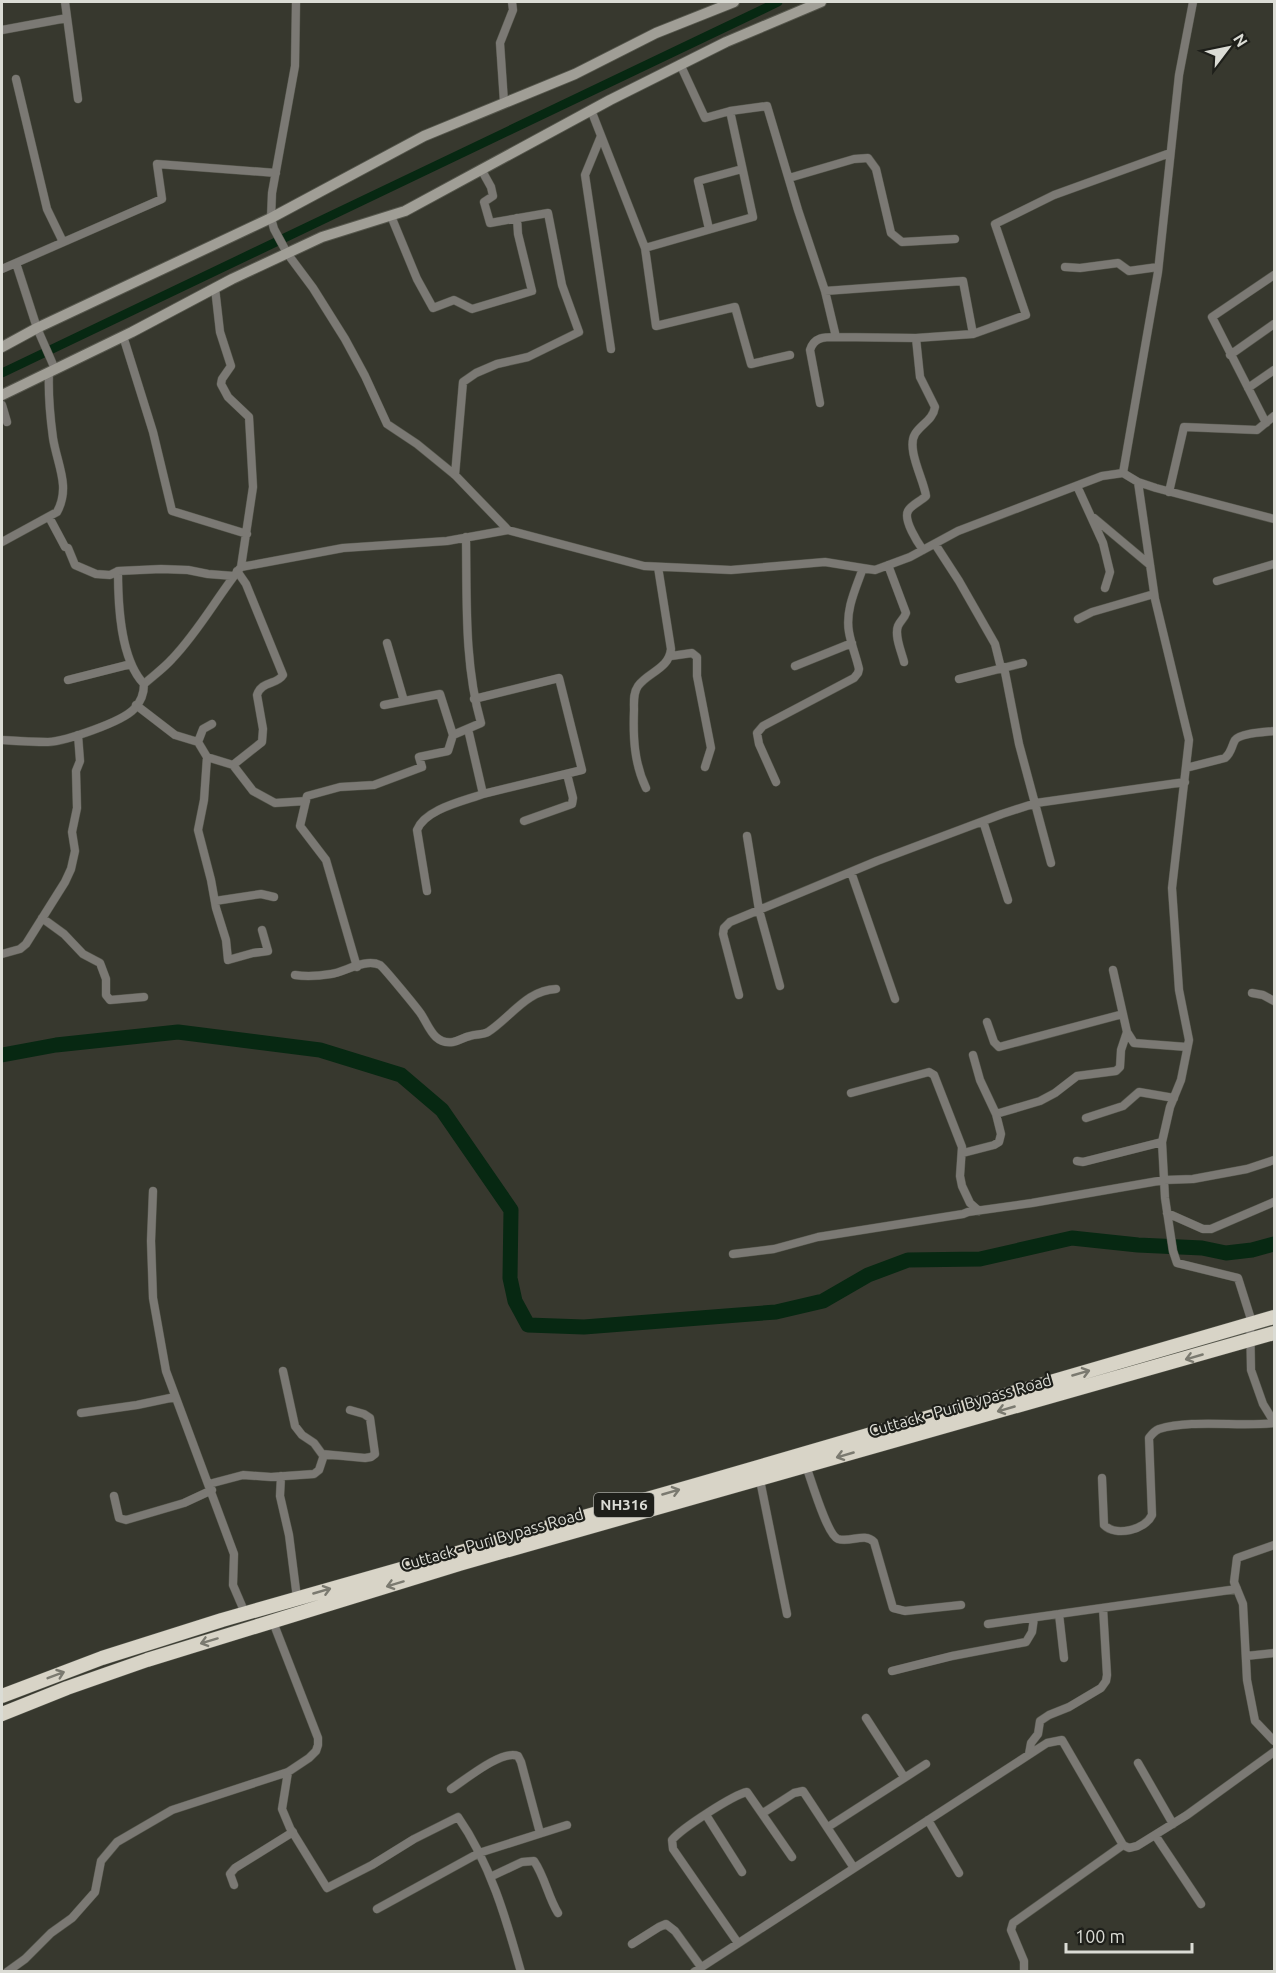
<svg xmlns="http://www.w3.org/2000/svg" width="1276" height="1973" font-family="Ubuntu,sans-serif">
<rect width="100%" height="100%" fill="#37382e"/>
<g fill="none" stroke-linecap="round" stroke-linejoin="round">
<path stroke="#072812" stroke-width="9" d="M 2,373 L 778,2"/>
<path stroke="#072812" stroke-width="15" d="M 2,1055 L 56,1045 L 178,1032 L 320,1050 L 401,1075 L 442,1110 L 511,1210 L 510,1278 L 515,1301 L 528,1325 L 584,1327 L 776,1312 L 823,1301 L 868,1275 L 908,1260 L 980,1259 L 1072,1238 L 1138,1245 L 1202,1248 L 1226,1253 L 1252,1250 L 1274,1244"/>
<defs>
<path id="street" d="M 65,2 L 78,99
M 296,2 L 295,66 L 272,193 L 271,218 L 274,229 L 287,253 L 313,288 L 345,339 L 365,376 L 387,424 L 417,444 L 455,475 L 508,530
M 1193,2 L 1179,75 L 1158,272 L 1123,473 L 1138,482 L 1155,599 L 1189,740 L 1172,888 L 1179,990 L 1189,1040 L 1181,1080 L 1170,1107 L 1162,1142 L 1165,1198 L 1173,1251 L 1177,1263 L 1238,1278 L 1250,1316 L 1251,1370 L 1263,1404 L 1274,1422
M 2,30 L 67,18
M 16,79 L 47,209 L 63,242
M 504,102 L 500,43 L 513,10 L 512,2
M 591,110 L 645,248 L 753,217 L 730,111 L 705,118 L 680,64
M 730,111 L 767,106 L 798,210 L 825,291 L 963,281 L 973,334
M 601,136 L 585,175 L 611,349
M 789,178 L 854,159 L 868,158 L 876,169 L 891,233 L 902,242 L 955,239
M 391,216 L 417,279 L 433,308 L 454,300 L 472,309 L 532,291 L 518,234 L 517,218
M 709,229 L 698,181 L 742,169
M 645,248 L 656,326 L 735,307 L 751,364 L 790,355
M 16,263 L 37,328 L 55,369
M 1065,267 L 1080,268 L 1118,263 L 1129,271 L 1158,267
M 2,269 L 162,199 L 157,164 L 276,173
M 215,288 L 220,332 L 231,366 L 222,379 L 221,384 L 228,397 L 249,417 L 253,487 L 241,567
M 825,291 L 836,337 L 916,338 L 920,377 L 935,407 C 933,420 921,424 915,434 C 906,449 924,480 926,496 C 921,501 911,505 908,511 C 903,520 918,543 923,550
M 123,336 L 153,432 L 172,511 L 247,534
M 916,338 L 973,334 L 1026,315 L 995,224 L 1054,195 L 1170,153
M 1230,355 L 1274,324
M 1248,388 L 1274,370
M 820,403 L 810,350 C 814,337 824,337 836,337
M 2,405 L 7,422
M 1266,423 L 1212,317 L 1274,275
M 455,475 L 463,382 L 476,373 L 497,364 L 528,357 L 579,332 L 562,285 L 548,213 L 490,223 L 484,202 L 493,196 L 491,187 L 481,169
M 1138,482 L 1156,488 L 1274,519
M 1077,486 L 1103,543 L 1110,572 L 1105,588
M 1169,492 L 1184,427 L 1257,430 L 1274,416
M 49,517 L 65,547 L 68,548 L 75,565 L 96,574 L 110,575 L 118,571 L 161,569 L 188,570 L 208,574 L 234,576
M 1094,518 L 1150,565
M 2,542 L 57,512 C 71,487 57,464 53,438 C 50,416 48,395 49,372
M 935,544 L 959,581 L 995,644 L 1001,668
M 888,565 L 906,613 C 904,619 900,621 898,626 C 894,636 902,653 904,662
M 118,571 C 118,604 120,659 144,684
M 1217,581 L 1274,564
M 1078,619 L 1092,612 L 1154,594
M 387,643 L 404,701
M 671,656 L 692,653 L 697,657 L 697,676 L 711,748 L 705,767
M 795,666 L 852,643
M 1004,667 L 1019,744 L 1051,863
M 959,679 L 1023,663
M 68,680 L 131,664
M 136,705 L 175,735 L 198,742 L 203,729 L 212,724
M 468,729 L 483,794 L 582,770 L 559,678 L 474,699
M 453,735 L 481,723 C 464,664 467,598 466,537
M 2,740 C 17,741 33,742 48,742 C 66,741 122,722 134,709 C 141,702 144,694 144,684 C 153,676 164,668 172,659 C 199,631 217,597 241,567 L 343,548 L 447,541 L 508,530 L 644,566 L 731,570 L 825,562 L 875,570 L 910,557 L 958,531 L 1102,476 L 1123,473
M 198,742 L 207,757 L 204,800 L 198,830 L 211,880 L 216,908 L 226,940 L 228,960 L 253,953 L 268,951 L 262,930
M 207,757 L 233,765 L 253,791 L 275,803 L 306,801
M 233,765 L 262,742 L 263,729 L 257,695 C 261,681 277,685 283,675 L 246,584 L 237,571
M 1186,768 L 1225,758 C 1232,752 1231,747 1235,740 C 1240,733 1265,732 1274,731
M 776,782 L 759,744 L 757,733 L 763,726 L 854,678 L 858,673 L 859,669 C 856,656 851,644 849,632 C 845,610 856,588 863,568
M 646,788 C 634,763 633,737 634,710 C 634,702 633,693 638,686 C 648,672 669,669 671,649 L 658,567
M 524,821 L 572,804 L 573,798 L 567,774
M 983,821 L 1008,900
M 747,836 L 759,910 L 780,986
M 851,872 L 895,999
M 427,891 L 417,830 C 425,809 464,801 483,794
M 215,901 L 261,894 L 274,897
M 42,918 L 64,934 L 83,954 L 100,963 L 106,979 L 106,995 L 110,1000 L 144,997
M 2,954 L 20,949 L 26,944 L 65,882 L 71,869 L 75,851 L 72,832 L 77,808 L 76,771 L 80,761 L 78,735
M 357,967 L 326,860 L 300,826 L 307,796 L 340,787 L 374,785 L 422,767 L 419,757 L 448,751 L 453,735 L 440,694 L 384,705
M 1113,970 L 1127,1032 L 1134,1043 L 1187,1047
M 295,975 C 307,977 319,976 331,974 C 345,972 365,958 380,965 C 384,968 417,1008 421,1014 C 429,1026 434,1045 453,1042 C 459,1041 464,1037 470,1036 C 476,1034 483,1035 488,1032 C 511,1017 527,990 556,989
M 1252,993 L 1263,995 L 1274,1001
M 739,995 L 723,934 L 724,928 L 730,922 L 877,861 L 1002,814 L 1036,803 L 1185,782
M 987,1022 L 994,1042 L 999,1047 L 1123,1014
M 973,1055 L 980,1080 L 996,1114 L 1040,1101 L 1055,1093 L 1077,1076 L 1116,1071 L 1120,1067 L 1121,1050 L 1127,1032
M 851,1093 L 929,1072 L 934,1075 L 962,1147 L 960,1176 L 962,1186 L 970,1203 L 979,1211
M 1086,1118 L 1123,1106 L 1139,1092 L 1174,1098
M 963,1153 L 994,1145 L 999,1142 L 1001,1134 L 996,1114
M 1077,1161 L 1083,1162 L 1162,1142
M 153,1191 L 151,1241 L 153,1298 L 166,1371 L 234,1554 L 233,1585 L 245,1613
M 1167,1213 L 1203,1229 L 1211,1229 L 1274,1202
M 733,1254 L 774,1249 L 818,1237 L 963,1214 L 968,1212 L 1032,1203 L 1164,1180 L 1193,1179 L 1247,1169 L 1274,1160
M 283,1371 L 295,1426 L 302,1435 L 314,1443 L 322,1454 L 365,1458 L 371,1457 L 375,1454 L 370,1418 L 364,1414 L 350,1410
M 81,1413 L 137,1405 L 175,1397
M 806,1466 C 811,1479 827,1535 838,1539 C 850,1543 865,1532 874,1542 L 893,1608 L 905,1611 L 961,1605
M 281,1476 L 280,1496 L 289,1535 L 297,1598
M 1102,1478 L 1104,1525 C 1116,1537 1145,1530 1152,1515 L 1149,1438 C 1152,1434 1154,1431 1159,1429 C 1191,1419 1240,1427 1274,1423
M 760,1480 L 787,1614
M 209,1484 L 243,1475 L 271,1477 L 314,1474 L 319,1470 L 324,1455
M 114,1496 L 119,1518 L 126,1520 L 184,1503 L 212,1490
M 1274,1545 L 1237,1558 L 1234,1582 L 1243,1604 L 1247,1680 L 1255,1721 L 1274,1741
M 1059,1614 L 1064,1658
M 988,1624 L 1237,1589
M 1246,1656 L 1274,1653
M 892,1671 L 952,1656 L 1026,1642 L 1032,1632 L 1034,1618
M 866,1718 L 904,1777
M 1029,1754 L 1031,1743 L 1038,1734 L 1040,1721 L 1049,1715 L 1069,1707 L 1101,1688 L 1106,1681 L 1107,1675 L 1103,1608
M 1138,1763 L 1173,1824
M 288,1772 L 282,1809 L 290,1828 L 327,1888 L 372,1865 L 414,1839 L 458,1817 C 490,1863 506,1918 521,1972
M 451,1789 C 465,1780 502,1749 518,1756 L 521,1762 L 540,1833
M 763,1813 L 794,1793 L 803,1791 L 854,1868
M 706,1815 L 742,1872
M 928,1820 L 959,1873
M 828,1827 L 926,1764
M 1155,1835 L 1201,1904
M 490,1877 L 522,1862 L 534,1861 C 545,1877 548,1897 558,1913
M 234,1885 L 230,1874 L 235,1868 L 293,1832
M 377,1909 L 479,1853 L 567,1825
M 738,1943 L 673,1849 L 672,1840 C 682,1828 733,1795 747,1792 L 792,1857
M 632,1944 L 659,1927 L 666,1924 L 675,1931 L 701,1967
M 7,1972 L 25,1959 L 51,1933 L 72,1918 L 95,1892 L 101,1861 L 117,1842 L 172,1810 L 288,1772 L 309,1758 L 316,1751 L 318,1745 L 318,1738 L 273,1622
M 694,1972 L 1047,1743 L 1062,1740 L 1123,1845 L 1129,1848 L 1137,1846 L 1187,1815 L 1274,1752
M 1024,1972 L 1024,1961 L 1011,1930 L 1013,1923 L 1123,1845"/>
<path id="secondary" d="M 2,347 L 37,328 L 271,218 L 424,136 L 575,74 L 656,33 L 734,2
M 2,395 L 132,332 L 232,279 L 322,237 L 405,211 L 610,100 L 726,42 L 821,2"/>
<path id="highway" d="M 2,1696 L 102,1658 L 222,1620 L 696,1485 L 1274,1317
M 2,1714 L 67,1688 L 147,1660 L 459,1564 L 1274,1333"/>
</defs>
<use href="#street" stroke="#55564c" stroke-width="9"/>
<use href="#secondary" stroke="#55564c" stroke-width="12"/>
<use href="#highway" stroke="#55564c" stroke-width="15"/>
<use href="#street" stroke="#7b7974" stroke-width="8"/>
<use href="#secondary" stroke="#a09e96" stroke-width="10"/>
<use href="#highway" stroke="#d8d4c7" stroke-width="14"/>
</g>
<defs><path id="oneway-shaft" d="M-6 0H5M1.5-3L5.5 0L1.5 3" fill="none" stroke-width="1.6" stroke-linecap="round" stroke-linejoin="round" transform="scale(1.5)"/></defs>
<g stroke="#7b7a70">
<use href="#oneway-shaft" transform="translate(1194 1357) rotate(164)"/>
<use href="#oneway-shaft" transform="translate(1081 1373) rotate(-16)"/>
<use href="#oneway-shaft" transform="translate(1006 1409) rotate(164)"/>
<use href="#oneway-shaft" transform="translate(845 1455) rotate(164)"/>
<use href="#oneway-shaft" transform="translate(671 1492) rotate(-16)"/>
<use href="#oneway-shaft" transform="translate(395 1584) rotate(163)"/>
<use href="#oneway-shaft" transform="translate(322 1591) rotate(-16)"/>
<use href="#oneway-shaft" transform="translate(209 1641) rotate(163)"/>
<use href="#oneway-shaft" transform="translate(56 1675) rotate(-21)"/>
</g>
<g text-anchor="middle" stroke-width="4.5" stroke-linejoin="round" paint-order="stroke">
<rect fill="#1e1f1a" stroke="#a2a39d" stroke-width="1.5" x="594" y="1493" width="60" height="24" rx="4.5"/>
<g font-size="15" font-weight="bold" fill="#dbdcd5">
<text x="624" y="1510">NH316</text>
</g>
<g font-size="16" fill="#dbdcd5" stroke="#1e1f1a">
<text transform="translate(960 1405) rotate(-16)" y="6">Cuttack - Puri Bypass Road</text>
<text transform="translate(492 1539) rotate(-16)" y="6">Cuttack - Puri Bypass Road</text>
</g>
</g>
<rect width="1276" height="1973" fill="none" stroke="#dbdcd5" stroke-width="6"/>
<g transform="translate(1228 48) rotate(58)" stroke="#1e1f1a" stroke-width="4.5" paint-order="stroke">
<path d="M0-4.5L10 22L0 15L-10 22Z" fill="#dbdcd5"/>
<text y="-9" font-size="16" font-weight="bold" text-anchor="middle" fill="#dbdcd5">N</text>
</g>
<path d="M1066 1943v9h126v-9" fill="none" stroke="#dbdcd5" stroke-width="3"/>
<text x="1075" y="1943" font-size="18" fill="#dbdcd5" stroke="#1e1f1a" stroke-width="4.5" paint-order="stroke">100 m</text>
</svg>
